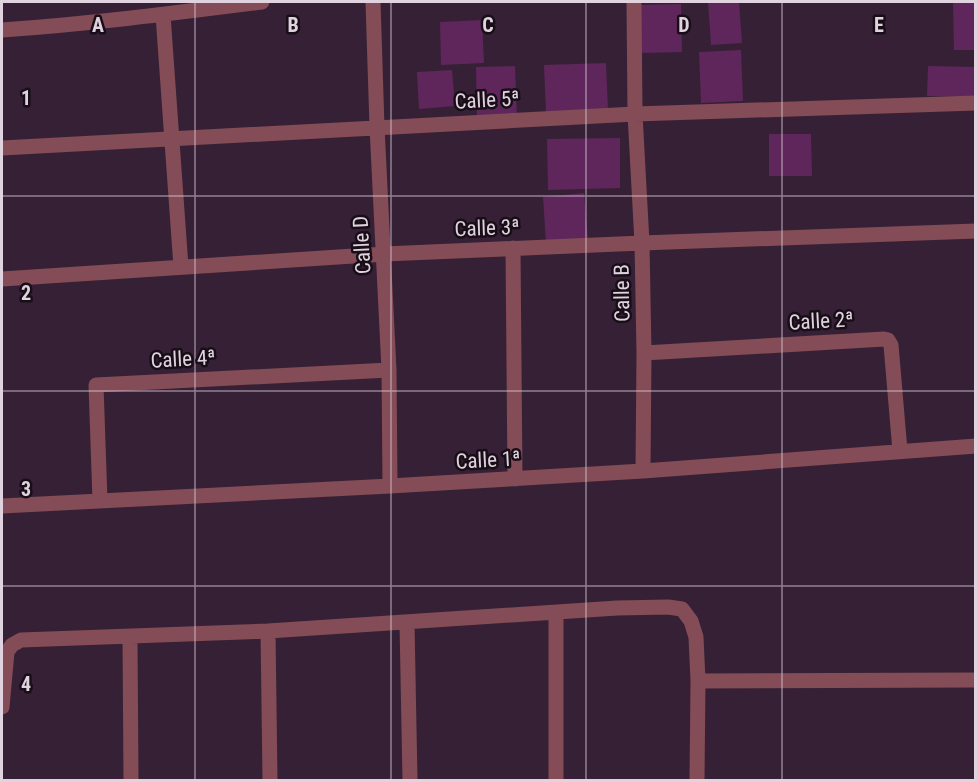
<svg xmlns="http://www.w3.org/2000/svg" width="977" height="782" font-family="'Roboto Condensed',sans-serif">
<rect width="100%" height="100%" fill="#362035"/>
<path fill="#5f265b" d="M 708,2 L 739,2 L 742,43 L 711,45 Z
M 953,2 L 976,2 L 976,50 L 954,50 Z
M 681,4 L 682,52 L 641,53 L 640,5 Z
M 482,20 L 484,63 L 441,65 L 440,22 Z
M 741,50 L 743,101 L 701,103 L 699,52 Z
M 606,63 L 608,110 L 546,113 L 544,65 Z
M 515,66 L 517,119 L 477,120 L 476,67 Z
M 928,66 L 976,67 L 976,97 L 927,96 Z
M 452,70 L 455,106 L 419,109 L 417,72 Z
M 769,134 L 811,134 L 812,176 L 769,176 Z
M 620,138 L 620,188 L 548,190 L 547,139 Z
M 584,193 L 588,240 L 546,243 L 543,197 Z"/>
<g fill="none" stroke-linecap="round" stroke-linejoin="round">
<path stroke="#844c56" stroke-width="15" d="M 373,2 L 377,127 L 389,370 L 390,486
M 634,2 L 635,114 L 642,243 L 644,353 L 643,471
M 163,15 L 181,267
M 2,30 C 89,24 175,13 262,2
M 2,148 L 635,114 L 976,103
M 513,248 L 515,479
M 2,279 L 384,254 L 642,243 L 976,231
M 644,353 L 884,339 L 888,340 L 891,345 L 900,451
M 100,501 L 96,385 L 389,370
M 2,506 L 390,486 L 643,471 L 976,446
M 556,613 L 556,780
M 407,623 L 410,780
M 268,631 L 270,780
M 130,637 L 131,780
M 698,681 L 976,680
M 2,707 L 7,652 L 12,645 L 21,640 L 268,631 L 617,608 L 668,607 L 682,609 L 691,621 L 696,637 L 698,681 L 697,780"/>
</g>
<path fill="none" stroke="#e0d2df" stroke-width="1.5" stroke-opacity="0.55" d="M 195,2 L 195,780M 391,2 L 391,780M 586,2 L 586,780M 782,2 L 782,780M 2,196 L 976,196M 2,391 L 976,391M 2,586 L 976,586"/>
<g text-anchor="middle" stroke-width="5" stroke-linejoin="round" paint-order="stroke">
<g font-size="21" fill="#e0d2df" stroke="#180e17">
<text transform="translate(487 100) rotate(-3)" y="7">Calle 5ª</text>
<text transform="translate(487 228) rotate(-2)" y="7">Calle 3ª</text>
<text transform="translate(362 245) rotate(-93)" y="7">Calle D</text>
<text transform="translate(622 293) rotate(-91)" y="7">Calle B</text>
<text transform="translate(821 321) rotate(-3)" y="7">Calle 2ª</text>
<text transform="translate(183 359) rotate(-3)" y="7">Calle 4ª</text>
<text transform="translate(488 460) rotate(-3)" y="7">Calle 1ª</text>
</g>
</g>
<g font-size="20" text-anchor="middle" font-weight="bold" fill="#e0d2df" stroke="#180e17" stroke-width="5" stroke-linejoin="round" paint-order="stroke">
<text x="98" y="32">A</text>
<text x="293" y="32">B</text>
<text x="488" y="32">C</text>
<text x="684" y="32">D</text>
<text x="879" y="32">E</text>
<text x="26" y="105">1</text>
<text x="26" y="300">2</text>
<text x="26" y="496">3</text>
<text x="26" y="691">4</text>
</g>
<rect width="977" height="782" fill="none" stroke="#e0d2df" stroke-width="6"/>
</svg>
